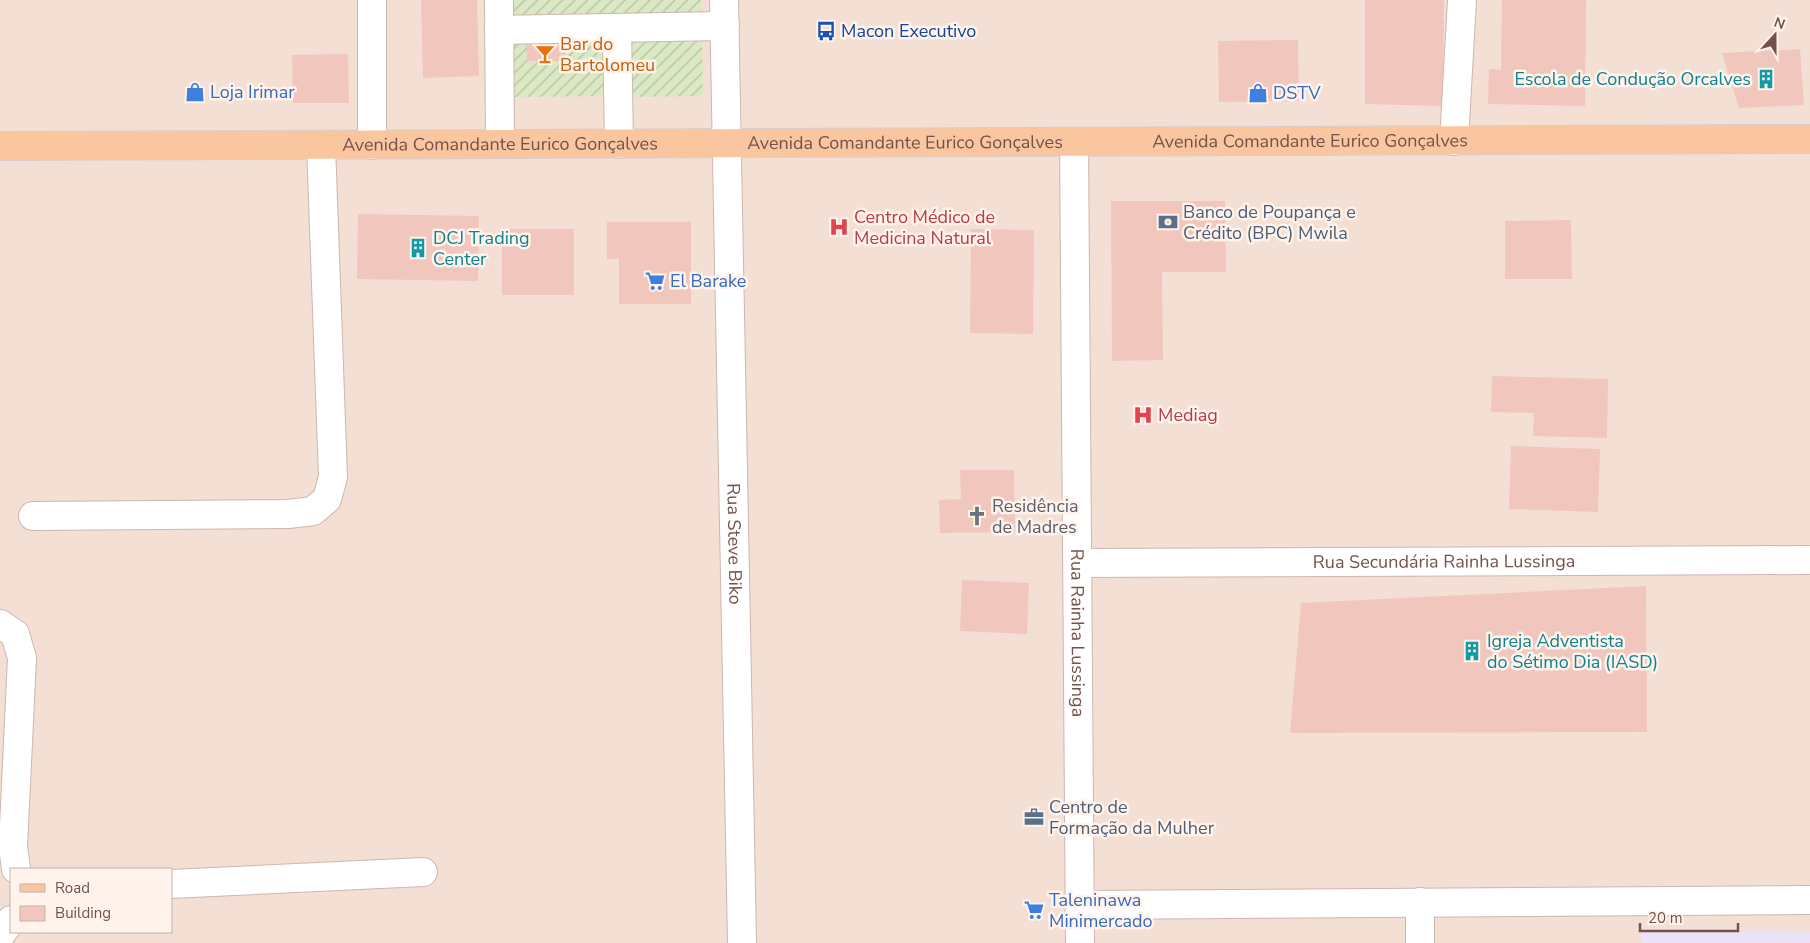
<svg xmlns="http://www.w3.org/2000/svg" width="1810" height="943" font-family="'Nunito Sans',sans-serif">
<defs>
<pattern id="garden-furrows" width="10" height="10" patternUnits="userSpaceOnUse" patternTransform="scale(1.25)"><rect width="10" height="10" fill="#dae9c4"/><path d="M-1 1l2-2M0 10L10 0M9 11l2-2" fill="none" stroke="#b5bfa1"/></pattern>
</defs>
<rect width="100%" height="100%" fill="#fceee5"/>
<path fill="#f3dfd3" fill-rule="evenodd" d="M 0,0 L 1810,0 L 1810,943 L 0,943 ZM 11,869 L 171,869 L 171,932 L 11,932 Z"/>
<path fill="#ebe2f8" d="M 1642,930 L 1810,931 L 1810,943 L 1642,943 Z"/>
<path fill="url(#garden-furrows)" d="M 512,0 L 701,0 L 702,19 L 512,21 Z
M 702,38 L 703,96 L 629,97 L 629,39 Z
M 511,40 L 607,40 L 607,96 L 512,97 Z"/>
<path fill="#f1c7bd" d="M 421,0 L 477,0 L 479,76 L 423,78 Z
M 1365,0 L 1444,0 L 1443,106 L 1365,104 Z
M 1502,0 L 1586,0 L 1585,106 L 1488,104 L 1489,69 L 1501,70 Z
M 565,39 L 566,61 L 527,61 L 526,40 Z
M 1298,40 L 1299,101 L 1219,102 L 1218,41 Z
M 1800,49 L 1804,105 L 1739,108 L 1722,53 Z
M 348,54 L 349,103 L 293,103 L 292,55 Z
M 1111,201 L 1225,201 L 1226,272 L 1162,272 L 1163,360 L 1112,361 Z
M 358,214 L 479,216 L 478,281 L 357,279 Z
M 1571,220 L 1572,279 L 1505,279 L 1505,221 Z
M 607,222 L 691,222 L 691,304 L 619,304 L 619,259 L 607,259 Z
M 502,229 L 574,229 L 574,295 L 502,295 Z
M 971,229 L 1034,230 L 1033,334 L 970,333 Z
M 1492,376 L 1608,379 L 1607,438 L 1533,436 L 1534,413 L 1491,412 Z
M 1511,446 L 1600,449 L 1598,512 L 1509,509 Z
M 960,470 L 1014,470 L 1015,532 L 940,533 L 939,500 L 961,499 Z
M 962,580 L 1029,583 L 1027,634 L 960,631 Z
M 1646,586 L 1647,732 L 1290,733 L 1301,603 Z"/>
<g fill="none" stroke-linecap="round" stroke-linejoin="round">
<defs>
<g id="minor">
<path d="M 372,0 L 372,145"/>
<path d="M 499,0 L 500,144"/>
<path id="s1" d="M 724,0 L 742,943"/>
<path d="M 617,28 L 619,144"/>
<path d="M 499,30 L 725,26"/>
<path d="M 1454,141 L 1462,0"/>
<path id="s2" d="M 1074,142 L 1080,943"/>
<path d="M 33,516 L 288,514 L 313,511 L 327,499 L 333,477 L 321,145"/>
<path id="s3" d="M 1078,563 L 1810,560"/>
<path d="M 0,624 L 15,634 L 22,658 L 13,847 L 16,869"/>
<path d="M 171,884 L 423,872"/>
<path d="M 1420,902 L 1420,943"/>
<path d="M 1080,905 L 1810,900"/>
<path d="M 0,936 L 11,920"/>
</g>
<g id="major">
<path id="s4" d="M 0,146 L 1810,139"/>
</g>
</defs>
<use href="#minor" stroke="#cfb6af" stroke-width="30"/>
<use href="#major" stroke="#d8cecd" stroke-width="30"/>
<use href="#minor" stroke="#fff" stroke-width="28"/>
<use href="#major" stroke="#f9c69f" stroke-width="28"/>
</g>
<defs>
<symbol id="bus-bare" viewBox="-9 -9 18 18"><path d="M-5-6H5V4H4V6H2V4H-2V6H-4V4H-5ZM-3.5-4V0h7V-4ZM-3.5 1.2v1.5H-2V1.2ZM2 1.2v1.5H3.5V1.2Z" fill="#1a4fb4" stroke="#fff3eb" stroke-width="2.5" paint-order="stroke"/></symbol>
<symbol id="bar-bare" viewBox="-9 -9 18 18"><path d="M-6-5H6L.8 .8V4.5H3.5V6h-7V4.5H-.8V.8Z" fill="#e8710a" stroke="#fff3eb" stroke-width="2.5" paint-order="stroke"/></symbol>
<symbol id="building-bare" viewBox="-9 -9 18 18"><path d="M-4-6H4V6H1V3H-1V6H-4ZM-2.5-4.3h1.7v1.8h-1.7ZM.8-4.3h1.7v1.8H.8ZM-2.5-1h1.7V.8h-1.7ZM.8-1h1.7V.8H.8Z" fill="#0f9aa8" stroke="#fff3eb" stroke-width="2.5" paint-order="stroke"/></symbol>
<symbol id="shop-bare" viewBox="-9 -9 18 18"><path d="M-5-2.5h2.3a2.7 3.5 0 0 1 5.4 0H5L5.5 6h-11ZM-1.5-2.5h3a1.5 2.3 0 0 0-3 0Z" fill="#3f7fe0" stroke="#fff3eb" stroke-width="2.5" paint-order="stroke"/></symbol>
<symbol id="bank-bare" viewBox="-9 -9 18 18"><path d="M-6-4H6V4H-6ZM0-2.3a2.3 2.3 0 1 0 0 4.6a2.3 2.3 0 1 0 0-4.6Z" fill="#5c6f8a" stroke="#fff3eb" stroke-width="2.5" paint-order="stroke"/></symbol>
<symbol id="hospital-bare" viewBox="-9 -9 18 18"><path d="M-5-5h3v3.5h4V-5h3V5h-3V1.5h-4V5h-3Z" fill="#e0444e" stroke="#fff3eb" stroke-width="2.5" paint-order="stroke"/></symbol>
<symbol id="supermarket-bare" viewBox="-9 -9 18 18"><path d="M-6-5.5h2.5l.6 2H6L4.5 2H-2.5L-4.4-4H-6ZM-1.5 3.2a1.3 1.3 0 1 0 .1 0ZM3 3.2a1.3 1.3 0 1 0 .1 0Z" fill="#3f7fe0" stroke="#fff3eb" stroke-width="2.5" paint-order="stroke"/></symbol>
<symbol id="church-bare" viewBox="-9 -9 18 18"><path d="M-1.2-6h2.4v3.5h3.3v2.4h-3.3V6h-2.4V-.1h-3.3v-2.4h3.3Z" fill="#6b7280" stroke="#fff3eb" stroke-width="2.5" paint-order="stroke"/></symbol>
<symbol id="office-bare" viewBox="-9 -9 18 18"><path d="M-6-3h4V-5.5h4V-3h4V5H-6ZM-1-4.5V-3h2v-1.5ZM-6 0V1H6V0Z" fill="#5c6f8a" stroke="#fff3eb" stroke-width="2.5" paint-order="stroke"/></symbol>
</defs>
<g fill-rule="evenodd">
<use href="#bus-bare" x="812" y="17" width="28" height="28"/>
<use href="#bar-bare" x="531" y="40" width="28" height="28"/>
<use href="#building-bare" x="1752" y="65" width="28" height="28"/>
<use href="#shop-bare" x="181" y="78" width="28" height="28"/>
<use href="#shop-bare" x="1244" y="79" width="28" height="28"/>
<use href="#bank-bare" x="1154" y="208" width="28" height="28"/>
<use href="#hospital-bare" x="825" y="213" width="28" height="28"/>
<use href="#building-bare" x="404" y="234" width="28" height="28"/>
<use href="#supermarket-bare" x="641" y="267" width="28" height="28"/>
<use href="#hospital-bare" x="1129" y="401" width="28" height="28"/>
<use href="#church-bare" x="963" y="502" width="28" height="28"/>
<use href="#building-bare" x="1458" y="637" width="28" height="28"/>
<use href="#office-bare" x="1020" y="803" width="28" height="28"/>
<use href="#supermarket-bare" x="1020" y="896" width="28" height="28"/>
</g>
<g text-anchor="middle" stroke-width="5" stroke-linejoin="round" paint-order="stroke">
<g font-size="18" fill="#164399" stroke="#fff3eb" text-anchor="start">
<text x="841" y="37">Macon Executivo</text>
</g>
<g font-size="18" fill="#c56008" stroke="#fff3eb" text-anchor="start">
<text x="560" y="50">Bar do<tspan x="560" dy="21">Bartolomeu</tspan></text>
</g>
<g font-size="18" fill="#0d838f" stroke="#fff3eb" text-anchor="start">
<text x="1751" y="85" text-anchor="end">Escola de Condução Orcalves</text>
<text x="433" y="244">DCJ Trading<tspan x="433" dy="21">Center</tspan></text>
<text x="1487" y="647">Igreja Adventista<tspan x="1487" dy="21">do Sétimo Dia (IASD)</tspan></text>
</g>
<g font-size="18" fill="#366cbe" stroke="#fff3eb" text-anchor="start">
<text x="210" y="98">Loja Irimar</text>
<text x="1273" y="99">DSTV</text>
<text x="670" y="287">El Barake</text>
<text x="1049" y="906">Taleninawa<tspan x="1049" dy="21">Minimercado</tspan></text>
</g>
<g font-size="18" fill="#74514b" stroke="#fff3eb">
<text dy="6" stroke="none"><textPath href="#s4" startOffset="1310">Avenida Comandante Eurico Gonçalves</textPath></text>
<text dy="6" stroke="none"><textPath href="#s4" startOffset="905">Avenida Comandante Eurico Gonçalves</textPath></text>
<text dy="6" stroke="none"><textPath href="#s4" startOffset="500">Avenida Comandante Eurico Gonçalves</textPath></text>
<text dy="6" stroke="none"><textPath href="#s1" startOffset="544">Rua Steve Biko</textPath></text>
<text dy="6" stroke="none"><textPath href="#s3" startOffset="366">Rua Secundária Rainha Lussinga</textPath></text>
<text dy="6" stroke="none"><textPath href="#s2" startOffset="491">Rua Rainha Lussinga</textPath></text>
</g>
<g font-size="18" fill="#4e5e75" stroke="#fff3eb" text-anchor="start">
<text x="1183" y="218">Banco de Poupança e<tspan x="1183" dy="21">Crédito (BPC) Mwila</tspan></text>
<text x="1049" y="813">Centro de<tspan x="1049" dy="21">Formação da Mulher</tspan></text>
</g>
<g font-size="18" fill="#be3a42" stroke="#fff3eb" text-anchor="start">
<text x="854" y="223">Centro Médico de<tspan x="854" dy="21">Medicina Natural</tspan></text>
<text x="1158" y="421">Mediag</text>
</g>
<g font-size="18" fill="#5b616d" stroke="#fff3eb" text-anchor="start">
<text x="992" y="512">Residência<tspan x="992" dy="21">de Madres</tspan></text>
</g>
</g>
<rect x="10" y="868" width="162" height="65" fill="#fff3eb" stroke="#c7b2ab"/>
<rect x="20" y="884" width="25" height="8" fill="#f9c69f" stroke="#c7b2ab"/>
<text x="55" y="893" font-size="15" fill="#74514b">Road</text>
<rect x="20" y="906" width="25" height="15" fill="#f1c7bd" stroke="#c7b2ab"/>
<text x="55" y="918" font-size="15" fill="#74514b">Building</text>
<g transform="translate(1775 35) rotate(21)" stroke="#fff3eb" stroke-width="4" paint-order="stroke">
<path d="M0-4L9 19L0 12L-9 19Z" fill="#74514b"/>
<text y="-8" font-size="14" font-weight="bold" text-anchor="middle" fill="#74514b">N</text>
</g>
<path d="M1640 923v8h98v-8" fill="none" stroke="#74514b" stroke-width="2.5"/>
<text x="1648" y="923" font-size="15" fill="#74514b" stroke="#fff3eb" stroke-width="4" paint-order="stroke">20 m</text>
</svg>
